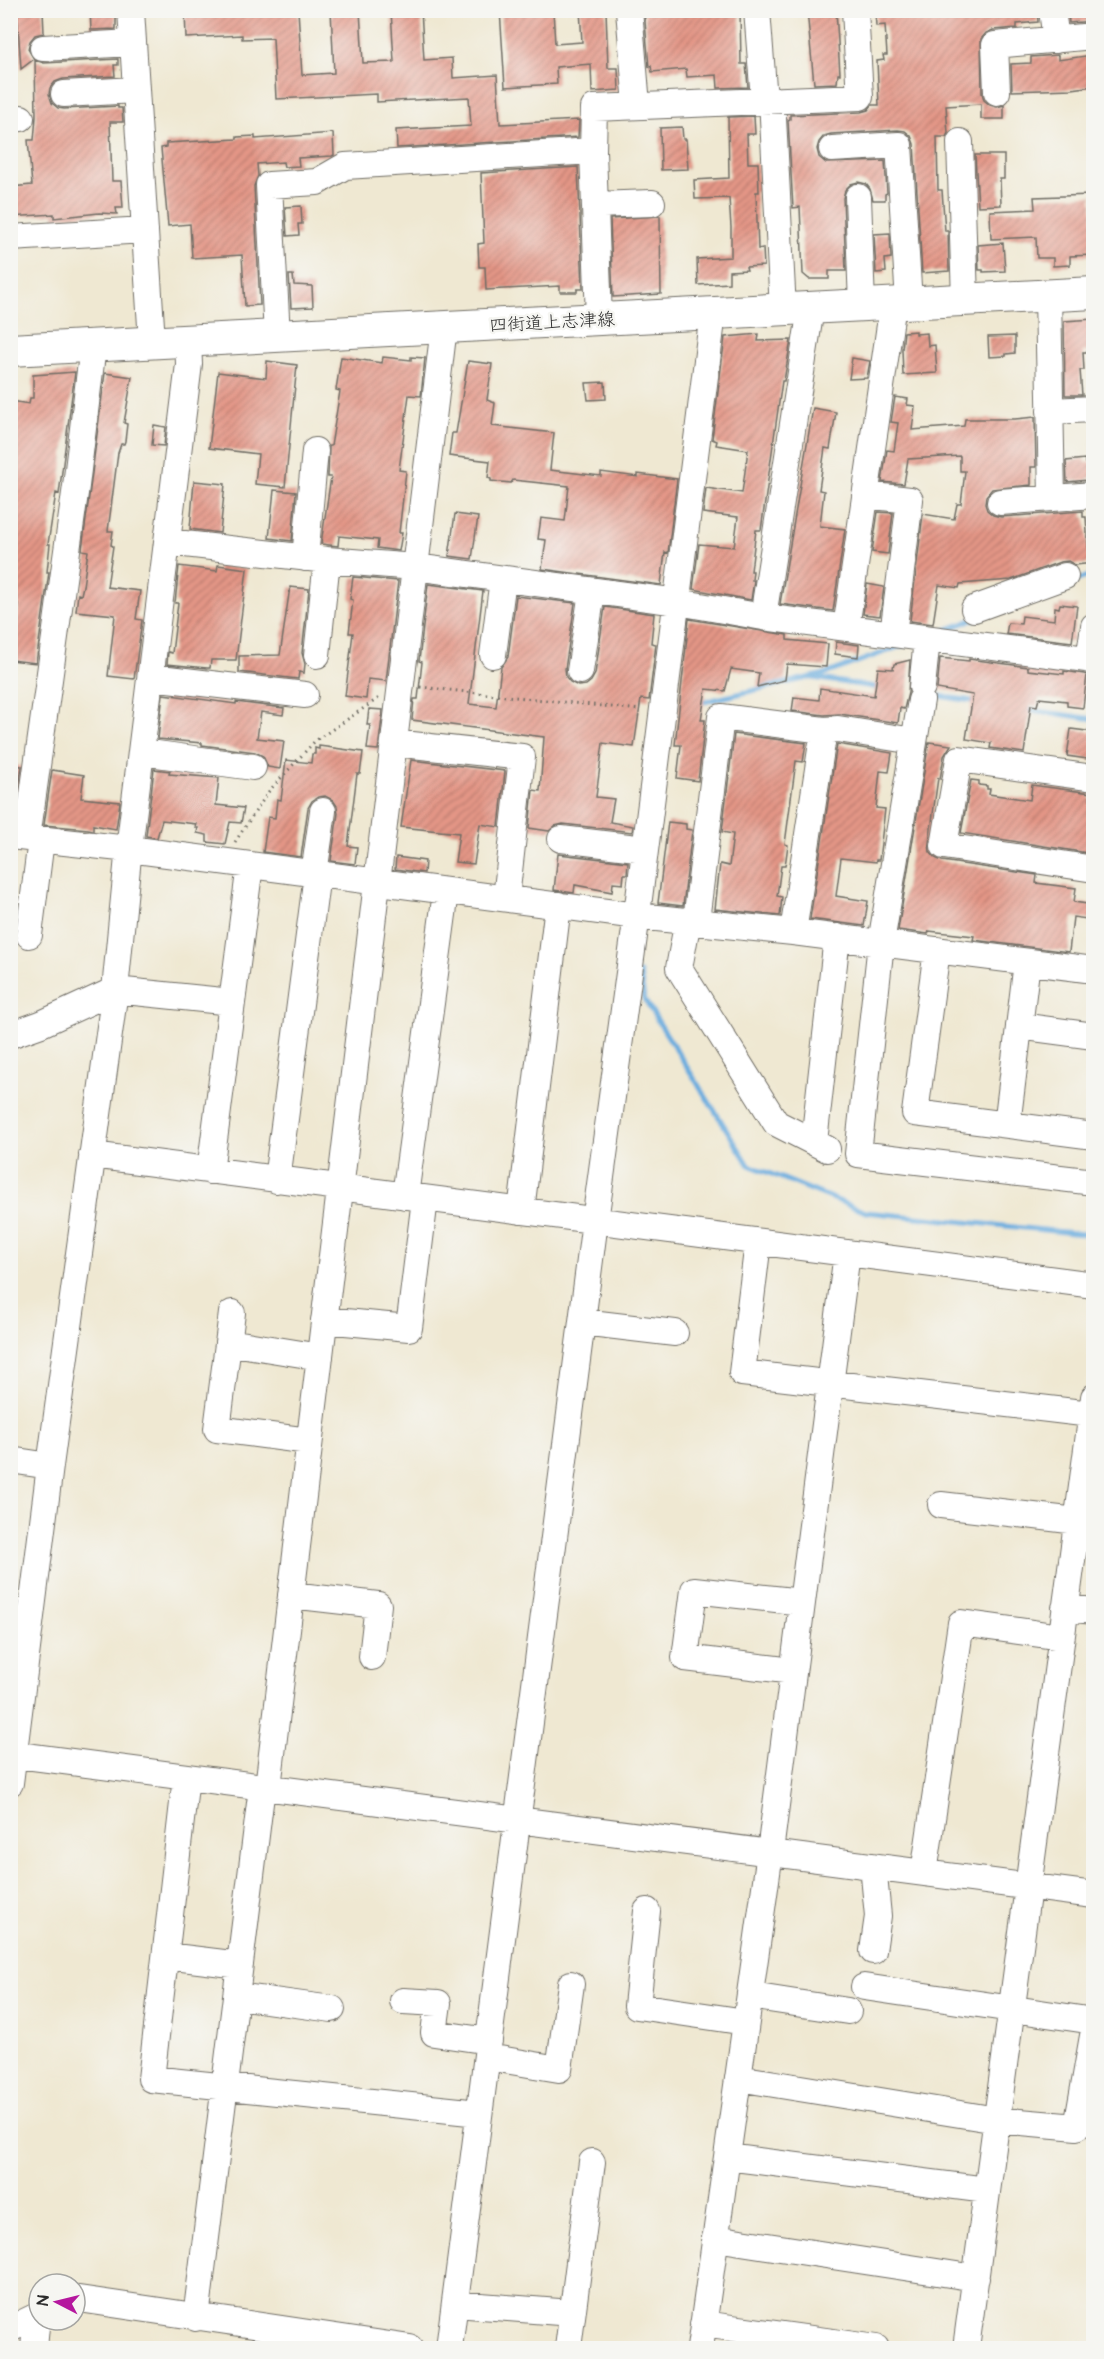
<svg xmlns="http://www.w3.org/2000/svg" width="1104" height="2359" font-family="'Architects Daughter','Klee One',sans-serif">
<defs>
<pattern id="building-hatch" width="6" height="6" patternUnits="userSpaceOnUse" patternTransform="scale(1.5)"><rect width="6" height="6" fill="#e49686"/><path d="M-1 1l2-2M0 6l6-6M5 7l2-2" fill="none" stroke="#b97b6e"/></pattern>
</defs>
<rect width="100%" height="100%" fill="#f6f6f2"/>
<filter id="ink" filterUnits="userSpaceOnUse"><feTurbulence type="fractalNoise" baseFrequency=".0167" numOctaves="2"/><feDisplacementMap in="SourceGraphic" scale="12" xChannelSelector="R" yChannelSelector="G"/><feConvolveMatrix kernelMatrix="1 2 1 2 8 2 1 2 1" color-interpolation-filters="sRGB"/></filter>
<filter id="wash" filterUnits="userSpaceOnUse"><feTurbulence type="fractalNoise" baseFrequency=".008" numOctaves="4" result="noise"/><feDisplacementMap in="SourceGraphic" scale="24" xChannelSelector="R" yChannelSelector="G"/><feGaussianBlur stdDeviation="1.35" result="paint"/><feColorMatrix in="noise" values="0 0 0 0 0 0 0 0 0 0 0 0 0 0 0 0 0 1.4 0 .05"/><feComposite in="paint" operator="in"/></filter>
<g filter="url(#wash)">
<rect width="100%" height="100%" fill="#efe8d2"/>
<g fill="none" stroke-linecap="round" stroke-linejoin="round">
<path stroke="#69acde" stroke-width="5" d="M 1070,583 L 1094,574
M 943,631 L 977,618
M 813,678 L 881,688
M 926,694 L 979,702
M 699,703 L 825,674 L 904,645
M 1024,709 L 1094,719
M 640,973 L 644,999 L 749,1165 L 866,1212 L 1094,1235"/>
</g>
<g id="blocks">
<path fill="url(#building-hatch)" d="M 17,10 L 43,10 L 44,33 L 35,35 L 30,41 L 28,49 L 34,59 L 21,69 Z
M 90,10 L 116,10 L 116,29 L 91,30 Z
M 185,10 L 298,10 L 302,75 L 334,73 L 331,10 L 360,10 L 363,63 L 394,62 L 391,10 L 421,10 L 424,60 L 452,58 L 453,78 L 497,75 L 500,124 L 579,120 L 578,137 L 397,148 L 396,130 L 471,126 L 469,97 L 377,102 L 377,94 L 276,99 L 273,38 L 242,39 L 242,35 L 186,38 Z
M 500,10 L 553,10 L 555,44 L 582,42 L 580,10 L 606,10 L 608,68 L 618,68 L 619,90 L 592,92 L 591,64 L 556,67 L 557,84 L 505,87 Z
M 644,10 L 740,10 L 741,64 L 746,64 L 748,87 L 718,88 L 717,75 L 687,77 L 686,69 L 652,72 L 651,66 L 649,67 Z
M 807,10 L 836,10 L 840,74 L 838,74 L 837,83 L 814,84 Z
M 875,10 L 1037,10 L 1038,22 L 1017,24 L 1017,28 L 993,30 L 986,33 L 981,39 L 982,93 L 984,100 L 990,105 L 997,107 L 1004,105 L 1004,119 L 981,119 L 981,104 L 946,106 L 948,133 L 946,137 L 937,137 L 938,190 L 942,190 L 945,231 L 948,231 L 949,271 L 922,273 L 914,144 L 911,136 L 905,131 L 898,130 L 831,134 L 824,136 L 819,142 L 817,149 L 819,157 L 826,163 L 885,161 L 887,193 L 885,194 L 885,200 L 873,200 L 870,189 L 866,184 L 858,182 L 851,184 L 845,190 L 843,198 L 846,271 L 829,271 L 829,279 L 809,279 L 803,274 L 800,207 L 793,208 L 788,120 L 790,119 L 790,115 L 861,112 L 868,110 L 872,105 L 879,105 L 877,61 L 884,60 L 883,55 L 887,55 L 885,25 L 876,26 Z
M 1068,10 L 1094,10 L 1094,21 L 1069,23 Z
M 1058,55 L 1058,60 L 1092,55 L 1094,86 L 1072,89 L 1012,91 L 1011,64 L 1031,63 L 1031,57 Z
M 118,59 L 118,65 L 114,65 L 115,76 L 63,79 L 55,82 L 50,88 L 49,94 L 52,103 L 58,108 L 64,109 L 118,106 L 118,108 L 122,108 L 123,122 L 110,122 L 112,181 L 121,181 L 123,208 L 116,208 L 117,214 L 99,213 L 54,218 L 54,214 L 10,217 L 10,187 L 32,185 L 28,140 L 34,140 L 36,117 L 35,60 L 44,63 Z
M 754,116 L 755,134 L 747,134 L 748,163 L 758,163 L 759,192 L 756,192 L 758,249 L 763,248 L 764,266 L 746,267 L 747,270 L 729,271 L 729,283 L 698,285 L 697,259 L 731,257 L 731,227 L 729,198 L 695,199 L 694,180 L 729,178 L 728,117 Z
M 682,127 L 683,139 L 686,139 L 688,169 L 661,170 L 660,128 Z
M 333,133 L 334,155 L 332,156 L 298,158 L 299,166 L 284,167 L 283,162 L 257,164 L 258,176 L 254,186 L 260,305 L 245,306 L 242,255 L 192,258 L 190,224 L 168,226 L 161,148 L 166,147 L 166,143 L 237,139 L 237,137 L 255,136 L 255,139 Z
M 975,155 L 1004,155 L 1004,179 L 1000,179 L 1001,205 L 978,206 Z
M 578,167 L 583,289 L 577,289 L 577,292 L 560,292 L 560,286 L 486,290 L 485,267 L 479,267 L 478,244 L 484,243 L 481,173 Z
M 1092,195 L 1094,255 L 1070,256 L 1070,265 L 1053,266 L 1053,258 L 1037,258 L 1036,237 L 991,239 L 990,211 L 1035,209 L 1034,197 Z
M 301,206 L 302,224 L 298,224 L 299,235 L 287,236 L 285,207 Z
M 660,216 L 661,294 L 613,297 L 610,219 Z
M 890,233 L 891,258 L 885,259 L 886,272 L 876,273 L 874,234 Z
M 1003,243 L 1005,271 L 983,272 L 983,270 L 979,270 L 978,245 Z
M 289,275 L 293,275 L 294,285 L 312,286 L 313,307 L 291,308 Z
M 1094,319 L 1094,352 L 1083,352 L 1084,370 L 1080,370 L 1082,395 L 1065,395 L 1064,321 Z
M 916,331 L 916,334 L 927,333 L 928,346 L 935,345 L 937,373 L 903,375 L 902,349 L 904,332 Z
M 759,334 L 758,341 L 791,340 L 784,381 L 782,381 L 761,530 L 756,530 L 751,571 L 753,571 L 752,580 L 754,580 L 751,600 L 693,589 L 699,544 L 734,547 L 738,517 L 703,513 L 706,488 L 742,493 L 748,450 L 716,445 L 717,441 L 712,439 L 725,337 Z
M 1015,336 L 1015,353 L 1006,354 L 1006,356 L 989,357 L 988,337 Z
M 341,357 L 382,363 L 383,357 L 411,360 L 411,357 L 425,358 L 421,396 L 409,395 L 399,470 L 406,471 L 399,533 L 402,533 L 399,551 L 377,548 L 378,540 L 339,536 L 338,546 L 321,544 L 331,477 L 328,477 L 329,446 L 331,446 L 340,391 L 336,390 Z
M 852,358 L 870,361 L 867,378 L 849,379 Z
M 267,361 L 297,365 L 285,487 L 255,484 L 258,454 L 209,448 L 218,372 L 266,378 Z
M 468,361 L 492,364 L 487,400 L 495,403 L 492,426 L 554,433 L 550,470 L 601,476 L 601,472 L 638,477 L 638,474 L 677,479 L 668,553 L 665,552 L 661,585 L 542,569 L 546,540 L 538,539 L 541,518 L 565,521 L 569,486 L 513,480 L 511,483 L 491,481 L 491,479 L 488,478 L 490,461 L 449,456 L 452,433 L 456,433 Z
M 75,372 L 59,494 L 56,493 L 48,544 L 50,544 L 47,572 L 49,572 L 36,663 L 11,660 L 19,604 L 10,603 L 10,401 L 29,404 L 30,398 L 33,398 L 33,375 Z
M 105,373 L 132,377 L 124,423 L 127,424 L 125,441 L 124,444 L 121,444 L 118,453 L 108,531 L 113,531 L 111,545 L 113,546 L 107,587 L 140,591 L 136,619 L 142,620 L 134,679 L 108,676 L 115,615 L 76,611 L 78,594 L 81,595 L 83,586 L 88,551 L 82,550 Z
M 605,382 L 606,399 L 588,400 L 586,383 Z
M 895,397 L 908,399 L 907,405 L 915,406 L 912,430 L 964,426 L 965,419 L 1015,419 L 1035,417 L 1036,467 L 1031,467 L 1031,485 L 992,489 L 986,496 L 985,504 L 987,510 L 993,515 L 1001,517 L 1083,511 L 1083,517 L 1086,517 L 1088,547 L 1094,547 L 1094,563 L 1075,565 L 1068,561 L 1060,562 L 1011,580 L 960,584 L 959,588 L 939,585 L 933,624 L 910,621 L 923,514 L 954,519 L 957,504 L 961,504 L 965,471 L 960,471 L 960,456 L 908,459 L 904,484 L 882,482 L 887,450 L 894,451 L 898,423 L 891,422 Z
M 813,408 L 836,412 L 830,449 L 825,448 L 819,490 L 824,491 L 820,526 L 845,529 L 833,611 L 780,604 Z
M 154,425 L 166,427 L 164,446 L 152,445 Z
M 1085,459 L 1085,463 L 1092,462 L 1094,478 L 1088,478 L 1088,480 L 1067,482 L 1066,461 Z
M 194,481 L 225,484 L 220,533 L 190,529 Z
M 274,490 L 296,492 L 292,541 L 269,538 Z
M 878,512 L 893,513 L 888,554 L 872,552 Z
M 455,514 L 478,517 L 472,559 L 449,556 Z
M 218,565 L 247,569 L 236,660 L 211,660 L 210,668 L 207,668 L 167,664 L 168,652 L 172,653 L 178,603 L 175,603 L 179,566 L 217,571 Z
M 353,577 L 398,581 L 386,681 L 368,679 L 366,699 L 345,696 L 353,633 L 349,633 L 353,600 L 350,599 Z
M 428,584 L 483,591 L 469,704 L 496,707 L 501,667 L 508,657 L 516,596 L 575,603 L 565,669 L 566,677 L 570,682 L 578,686 L 586,685 L 591,681 L 595,674 L 605,607 L 654,614 L 651,643 L 656,644 L 649,700 L 641,699 L 634,747 L 603,743 L 596,797 L 614,799 L 610,822 L 633,826 L 632,832 L 563,824 L 555,826 L 549,831 L 529,828 L 533,790 L 540,791 L 544,737 L 412,720 L 414,699 L 418,699 L 422,662 L 419,661 Z
M 867,584 L 884,587 L 880,616 L 863,614 Z
M 290,587 L 309,589 L 302,653 L 305,664 L 304,673 L 299,672 L 298,679 L 239,672 L 239,656 L 280,655 Z
M 1060,604 L 1077,606 L 1072,642 L 1006,634 L 1008,623 L 1021,624 L 1022,616 L 1054,620 L 1055,607 L 1059,608 Z
M 689,619 L 787,635 L 787,640 L 828,644 L 826,667 L 787,664 L 785,680 L 757,687 L 759,673 L 731,669 L 725,691 L 706,689 L 701,720 L 705,720 L 698,781 L 677,778 L 681,745 L 675,745 Z
M 836,642 L 859,645 L 858,657 L 835,654 Z
M 940,658 L 969,661 L 969,659 L 1028,667 L 1028,670 L 1064,674 L 1064,671 L 1084,674 L 1087,675 L 1083,708 L 1067,706 L 1067,701 L 1039,698 L 1037,706 L 1031,705 L 1024,753 L 990,748 L 991,743 L 966,739 L 973,695 L 937,689 Z
M 910,660 L 908,693 L 904,709 L 900,708 L 898,723 L 840,714 L 824,715 L 792,711 L 794,697 L 819,700 L 820,688 L 874,696 L 878,668 L 893,669 L 894,664 Z
M 163,694 L 236,704 L 236,702 L 284,708 L 283,715 L 261,712 L 257,738 L 284,741 L 280,769 L 268,767 L 263,756 L 255,752 L 202,745 L 202,743 L 158,739 Z
M 369,709 L 383,710 L 378,750 L 367,749 L 370,725 L 367,725 Z
M 1071,729 L 1094,732 L 1094,760 L 1067,756 Z
M 734,734 L 806,743 L 803,762 L 796,761 L 785,844 L 788,845 L 785,866 L 781,866 L 777,896 L 782,897 L 780,916 L 715,909 L 720,864 L 729,866 L 733,834 L 722,832 Z
M 929,742 L 951,745 L 944,756 L 940,779 L 938,778 L 929,843 L 930,852 L 935,858 L 942,861 L 1037,875 L 1036,883 L 1076,888 L 1074,902 L 1094,905 L 1094,920 L 1073,917 L 1069,952 L 973,940 L 974,936 L 929,931 L 928,934 L 898,930 Z
M 837,744 L 892,753 L 889,772 L 880,771 L 876,808 L 885,809 L 879,860 L 876,860 L 876,862 L 841,858 L 836,896 L 868,901 L 864,926 L 810,919 Z
M 319,746 L 363,752 L 360,774 L 357,774 L 348,846 L 357,847 L 355,864 L 331,861 L 338,813 L 337,806 L 333,800 L 325,796 L 318,797 L 312,801 L 308,808 L 301,857 L 263,852 L 268,817 L 275,818 L 277,799 L 281,800 L 286,760 L 311,763 L 312,754 L 315,754 L 315,748 L 319,749 Z
M 411,760 L 505,771 L 499,827 L 480,824 L 474,864 L 455,862 L 459,833 L 401,827 Z
M 10,765 L 22,766 L 14,821 L 10,821 Z
M 154,769 L 170,771 L 169,774 L 219,778 L 216,805 L 244,808 L 241,823 L 230,822 L 225,844 L 207,842 L 207,835 L 197,833 L 198,828 L 195,828 L 196,824 L 162,820 L 157,838 L 146,836 Z
M 52,770 L 84,775 L 81,798 L 120,802 L 116,829 L 93,825 L 93,830 L 88,829 L 44,825 Z
M 971,780 L 979,781 L 979,785 L 987,786 L 987,789 L 990,789 L 989,794 L 1030,800 L 1032,785 L 1091,793 L 1090,799 L 1094,799 L 1094,854 L 961,833 Z
M 668,822 L 686,824 L 686,829 L 692,830 L 683,906 L 658,903 Z
M 558,854 L 628,862 L 627,874 L 624,874 L 623,884 L 613,883 L 612,892 L 575,885 L 574,893 L 554,890 Z
M 396,857 L 425,861 L 424,873 L 395,869 Z"/>
</g>
</g>
<g filter="url(#ink)">
<use href="#blocks" fill-opacity="0" stroke="#706d65" stroke-width="1.5"/>
<g fill="none" stroke-linecap="round" stroke-linejoin="round">
<defs>
<path id="minor" d="M 131,10 L 152,342
M 629,10 L 637,105
M 757,10 L 764,100
M 1052,10 L 1056,40
M 43,48 L 132,43
M 997,92 L 995,45 L 1094,36
M 64,94 L 135,90
M 772,99 L 783,310
M 10,119 L 21,118
M 960,142 L 965,300
M 832,149 L 899,145 L 909,302
M 858,197 L 862,305
M 595,205 L 652,203
M 10,238 L 145,230
M 1048,295 L 1052,498
M 599,319 L 593,151 L 594,108 L 860,97 L 855,10
M 277,336 L 269,185 L 317,182 L 345,166 L 593,151
M 1050,411 L 1094,409
M 865,495 L 910,500 L 893,634
M 1000,502 L 1094,495
M 167,542 L 327,560 L 415,567 L 678,602 L 763,617 L 1094,660
M 305,558 L 315,451
M 974,609 L 1065,576
M 763,617 L 811,308
M 846,628 L 893,304
M 317,655 L 327,560
M 493,655 L 503,579
M 1089,660 L 1094,626
M 580,671 L 592,592
M 151,677 L 305,695
M 922,687 L 927,639
M 921,700 L 881,943 L 858,1154 L 1094,1182
M 824,730 L 838,729 L 914,741
M 394,743 L 522,757 L 506,898
M 142,752 L 253,767
M 1094,778 L 959,759 L 944,846 L 1094,869
M 10,836 L 129,849 L 637,916 L 793,932 L 1094,970
M 27,838 L 76,486 L 93,346
M 561,839 L 645,849
M 314,874 L 323,811
M 688,920 L 679,968 L 776,1123 L 827,1149
M 696,921 L 721,717 L 824,730 L 793,932
M 29,935 L 41,840
M 937,950 L 915,1113 L 1094,1136
M 1019,1026 L 1094,1036
M 10,1035 L 41,1024 L 115,990 L 232,1002
M 1007,1125 L 1027,962
M 814,1142 L 837,937
M 92,1155 L 1094,1285
M 210,1171 L 250,865
M 277,1180 L 317,874
M 405,1196 L 446,892
M 521,1211 L 558,905
M 758,1242 L 742,1373 L 1091,1414
M 232,1313 L 217,1429 L 309,1441
M 324,1320 L 409,1328 L 425,1199
M 582,1322 L 675,1333
M 228,1342 L 320,1357
M 10,1460 L 50,1466
M 941,1505 L 1077,1521
M 291,1595 L 378,1605 L 372,1657
M 1065,1608 L 1094,1611
M 793,1671 L 685,1658 L 694,1590 L 802,1602
M 10,1754 L 1094,1895
M 186,1777 L 151,2079 L 479,2113
M 10,1783 L 50,1466 L 115,990 L 128,857 L 189,364 L 188,341
M 268,1787 L 444,327
M 873,1866 L 878,1916 L 873,1951
M 924,1873 L 961,1623 L 1061,1637
M 647,1911 L 637,2006 L 746,2022
M 166,1956 L 240,1965
M 864,1987 L 1094,2021
M 236,1996 L 332,2009
M 750,1996 L 848,2011
M 403,2001 L 438,2003 L 434,2033 L 489,2041
M 487,2057 L 559,2069 L 571,1984
M 738,2078 L 997,2120 L 1077,2127 L 1094,2030
M 727,2157 L 987,2190
M 715,2238 L 976,2278
M 75,2301 L 79,2299 L 410,2348
M 455,2304 L 572,2313
M 196,2318 L 262,1787
M 703,2324 L 876,2348
M 10,2329 L 39,2315
M 34,2348 L 37,2316
M 449,2348 L 595,1221 L 636,922 L 713,313
M 568,2348 L 592,2162
M 700,2348 L 770,1852 L 847,1253
M 966,2348 L 1094,1397"/>
<path id="major" d="M 10,350 L 1094,293"/>
</defs>
<use href="#minor" stroke="#706d65" stroke-width="28"/>
<use href="#major" stroke="#706d65" stroke-width="34"/>
<path stroke="#706d65" stroke-width="3" stroke-dasharray="1.5 4.5" stroke-linecap="butt" d="M 420,687 L 640,710
M 235,842 L 269,791 L 315,741 L 379,698"/>
<use href="#minor" stroke="#fff" stroke-width="26"/>
<use href="#major" stroke="#fff" stroke-width="32"/>
</g>
</g>
<g text-anchor="middle" stroke-width="5" stroke-linejoin="round" paint-order="stroke">
<g font-size="18" fill="#2b2b2b" stroke="#f6f6f2">
<text transform="translate(552 322) rotate(-3)" y="6">四街道上志津線</text>
</g>
</g>
<rect width="1104" height="2359" fill="none" stroke="#f6f6f2" stroke-width="36"/>
<g transform="translate(57 2302) rotate(277)"><circle r="28" fill="#f6f6f2" stroke="#a5a5a2" stroke-width="1.5"/>
<path d="M0-4.5L10 22L0 15L-10 22Z" fill="#b5179e"/>
<text y="-9" font-size="16" font-weight="bold" text-anchor="middle" fill="#2b2b2b">N</text>
</g>
</svg>
